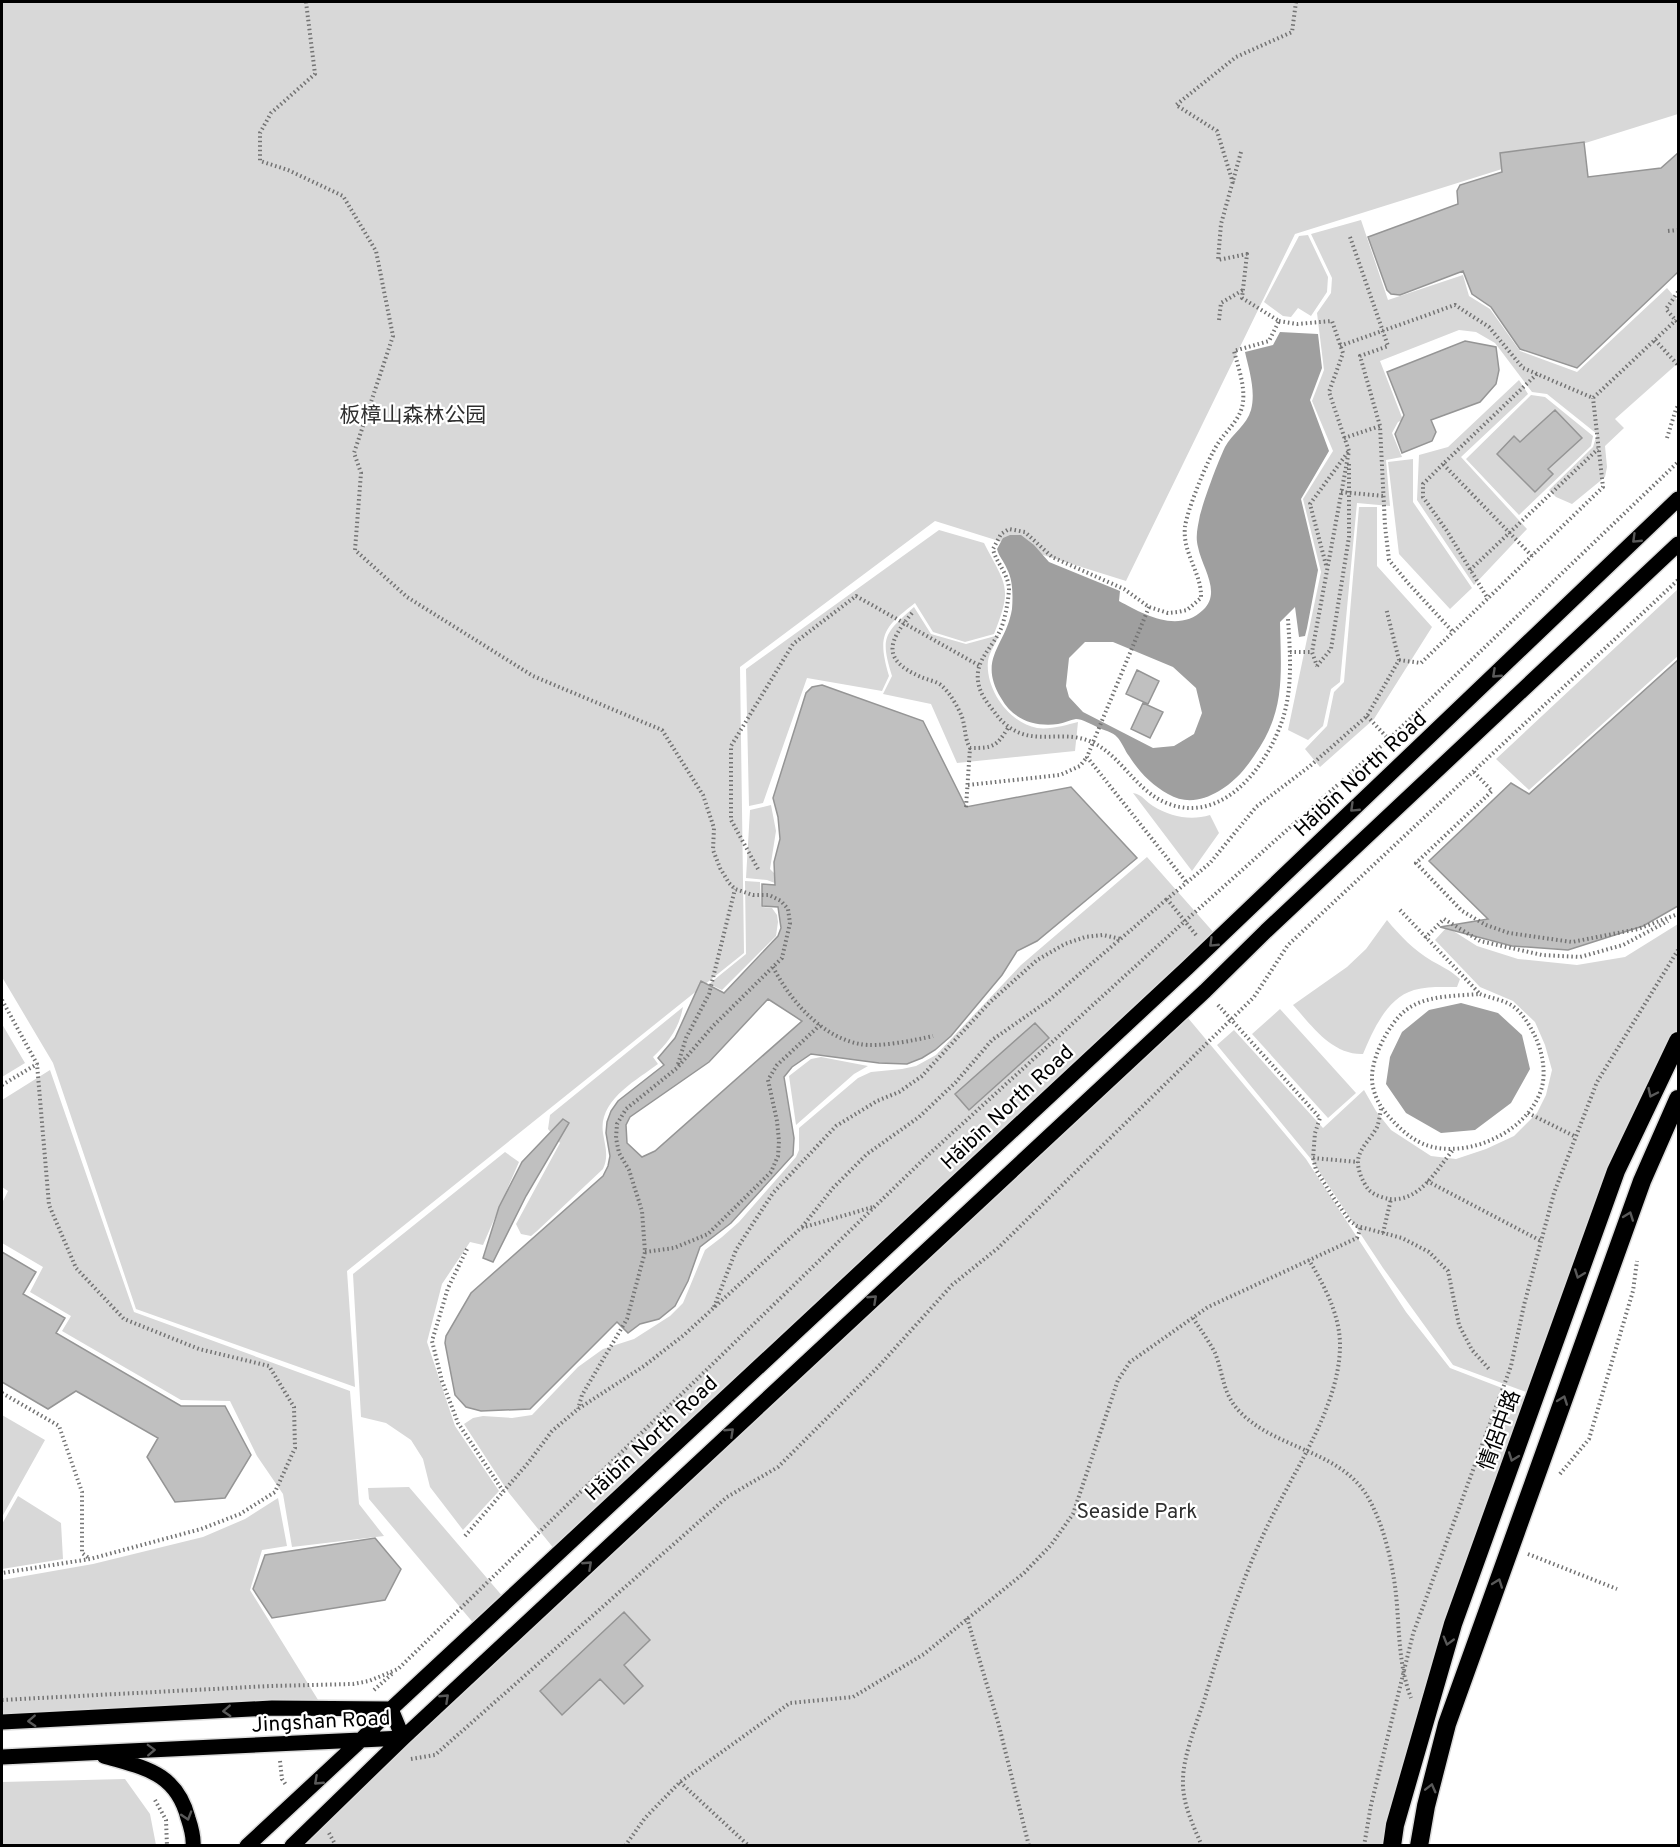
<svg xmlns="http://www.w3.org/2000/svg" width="1680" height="1847" font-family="Overpass,'Noto Sans SC',sans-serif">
<rect width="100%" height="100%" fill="#fff"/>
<path fill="#d8d8d8" d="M 2,2 L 1678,2 L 1678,114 L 1295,234 L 1126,581 L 935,521 L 740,667 L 744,953 L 347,1271 L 355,1387 L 136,1309 L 53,1063 L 2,977 Z
M 1361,220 L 1388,300 L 1463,275 L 1469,296 L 1490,309 L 1520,351 L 1577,372 L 1667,288 L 1678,301 L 1678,363 L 1615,419 L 1624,428 L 1605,446 L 1607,467 L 1605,477 L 1572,504 L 1556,497 L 1549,490 L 1593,447 L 1597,434 L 1547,394 L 1532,392 L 1495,343 L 1476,332 L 1459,330 L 1380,361 L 1403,420 L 1398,422 L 1392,433 L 1402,457 L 1386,460 L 1390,506 L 1357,503 L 1340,682 L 1331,689 L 1323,726 L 1308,740 L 1288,730 L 1321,572 L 1303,499 L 1333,451 L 1312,401 L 1324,370 L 1317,313 L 1331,293 L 1332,278 L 1311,234 Z
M 1308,235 L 1328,277 L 1327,292 L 1311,316 L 1298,308 L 1291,317 L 1283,316 L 1264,302 L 1299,236 Z
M 1519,380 L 1528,394 L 1461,457 L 1527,529 L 1474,585 L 1417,500 L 1419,455 L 1448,447 Z
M 1531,395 L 1545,397 L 1593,436 L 1591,446 L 1519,515 L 1466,459 Z
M 1413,459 L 1413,502 L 1472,588 L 1450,609 L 1399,554 L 1388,462 Z
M 1359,507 L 1377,507 L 1377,566 L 1432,627 L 1374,719 L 1320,767 L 1305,749 L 1327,726 L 1334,692 L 1344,682 Z
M 939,530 L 984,543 C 1006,586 1013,586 994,634 L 965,642 L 933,632 L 915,603 C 883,628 877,635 889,676 L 882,691 L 807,678 L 763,803 L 749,806 L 746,669 Z
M 1678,589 L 1678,656 L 1529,790 L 1496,759 Z
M 914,607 L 931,634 L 966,644 L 999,635 C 996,643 989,653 988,661 C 985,689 1009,723 1037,728 C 1050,730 1066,725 1078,722 L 1075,751 L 957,763 L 931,704 L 883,694 L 892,676 C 880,637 884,634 914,607 Z
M 1133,793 C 1142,794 1146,802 1153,806 C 1171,817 1191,821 1210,815 L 1219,833 L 1192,871 Z
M 771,805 L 776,831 L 770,869 L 775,874 L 780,885 L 767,880 L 746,878 L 750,810 Z
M 1147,857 L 1215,934 L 555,1550 L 509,1493 L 464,1424 L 473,1418 L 483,1416 L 512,1418 L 532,1415 L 578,1367 L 603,1349 L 634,1339 L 670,1316 L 683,1303 L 705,1250 L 722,1237 L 739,1222 L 796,1157 L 799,1150 L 799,1128 L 858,1078 L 871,1072 L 902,1069 L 916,1066 L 936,1055 L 1021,965 Z
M 745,881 L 760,882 L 761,907 L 772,908 L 777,915 L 778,922 L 776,936 L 722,990 L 709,984 L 746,954 Z
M 1387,920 C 1400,936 1414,950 1432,961 C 1444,968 1449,969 1460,979 L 1457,987 C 1443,987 1428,986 1414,990 C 1387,998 1373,1030 1363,1054 C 1332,1055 1312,1026 1293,1005 L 1347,967 L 1366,949 Z
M 1678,924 L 1678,1033 L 1529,1393 L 1453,1365 L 1383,1268 L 1311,1159 L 1217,1045 L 1234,1030 L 1323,1128 L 1364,1090 L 1376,1111 L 1391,1130 L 1431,1156 L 1456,1159 L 1486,1149 L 1514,1136 L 1537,1113 L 1546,1095 L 1552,1070 L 1545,1045 L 1535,1022 L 1513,1001 L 1480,987 L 1435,940 L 1447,927 L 1477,946 L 1518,959 L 1577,965 L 1625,957 Z
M 683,1007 C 679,1028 669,1042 653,1057 L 658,1064 C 637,1080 598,1100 603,1133 C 605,1146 609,1156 603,1169 L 537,1231 L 531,1236 L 521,1234 L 516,1224 L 560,1143 L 548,1129 L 550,1115 Z
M 1280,1009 L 1356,1093 L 1328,1118 L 1252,1034 Z
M 1183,1012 L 1306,1159 L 1406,1312 L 1450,1368 L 1533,1400 L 1392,1845 L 293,1846 Z
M 2,1024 L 25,1063 L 2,1077 Z
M 821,1057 L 868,1066 L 854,1074 L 796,1125 L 789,1076 L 811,1059 Z
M 50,1070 L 134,1312 L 350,1391 L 359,1504 L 384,1536 L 292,1547 L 283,1494 L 257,1456 L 230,1401 L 181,1400 L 62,1331 L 71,1316 L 30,1292 L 43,1267 L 2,1243 L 2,1203 L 8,1191 L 2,1187 L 2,1100 Z
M 505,1152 L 519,1162 L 483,1245 L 470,1242 L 442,1284 L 427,1342 L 455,1426 L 499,1491 L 463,1530 L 430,1487 L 423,1459 L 411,1440 L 386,1423 L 361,1417 L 353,1274 Z
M 2,1415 L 45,1440 L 2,1517 Z
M 409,1487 L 504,1598 L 475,1625 L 369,1499 L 368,1488 Z
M 18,1496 L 61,1523 L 63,1559 L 2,1569 L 2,1524 Z
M 278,1498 L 287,1546 L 262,1550 L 250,1590 L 320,1703 L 2,1717 L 2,1580 L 93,1564 L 203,1537 L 245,1519 Z
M 125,1779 L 150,1814 L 156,1845 L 2,1845 L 2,1782 Z"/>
<path fill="#9f9f9f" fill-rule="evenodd" d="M 1280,332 L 1318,334 L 1322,368 L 1310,400 L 1329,451 L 1301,499 L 1318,570 L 1307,628 L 1305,636 L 1299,637 L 1295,607 L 1280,622 C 1281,674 1286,711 1254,756 C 1244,771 1234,782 1219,791 C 1202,801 1185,804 1168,794 C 1152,785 1139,772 1129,756 C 1125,751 1122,742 1117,737 C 1113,732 1103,730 1097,727 C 1091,724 1082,719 1076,719 C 1070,720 1064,723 1058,724 C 1035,727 1013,720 1001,698 C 977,658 1006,646 1012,609 C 1013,596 1013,580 1007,569 C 1004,561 999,557 997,549 L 1003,538 L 1010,535 L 1021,535 L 1034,545 L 1049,562 L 1120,591 L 1119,601 C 1143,614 1178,634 1203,610 C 1222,592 1202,568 1198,547 C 1195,536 1198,526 1200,515 C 1205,497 1217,464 1225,447 C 1232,434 1247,425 1251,410 C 1256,391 1249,370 1245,352 L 1273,345 ZM 1085,642 L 1113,642 L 1173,667 L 1196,688 L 1202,713 L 1194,734 L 1174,746 L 1153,748 L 1083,712 L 1069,697 L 1066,686 L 1069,658 Z
M 1461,1003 L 1498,1013 L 1522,1035 L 1530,1069 L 1511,1103 L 1475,1130 L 1441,1133 L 1406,1113 L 1386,1084 L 1390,1057 L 1402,1032 L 1429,1010 Z"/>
<path fill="#c0c0c0" stroke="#959595" stroke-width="1.5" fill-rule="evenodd" d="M 1584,142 L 1588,177 L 1661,168 L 1678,153 L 1678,272 L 1577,368 L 1520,349 L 1491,307 L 1472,294 L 1463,271 L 1400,295 L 1391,294 L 1387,290 L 1368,237 L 1458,204 L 1457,191 L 1460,185 L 1502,172 L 1500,153 Z
M 1465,341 L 1496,347 L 1499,370 L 1496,384 L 1480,402 L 1431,420 L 1436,432 L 1432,441 L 1402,453 L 1395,434 L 1404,415 L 1387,372 Z
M 1555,410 L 1582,438 L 1548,469 L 1553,474 L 1535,492 L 1497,454 L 1514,436 L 1520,442 Z
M 1678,660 L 1678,906 L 1643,926 L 1568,950 L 1512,946 L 1440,927 L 1488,919 L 1429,861 L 1511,783 L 1529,794 Z
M 1137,670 L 1159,681 L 1148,704 L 1126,694 Z
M 822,685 L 923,721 L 966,807 L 1071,787 L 1137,858 L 1037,941 L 1017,951 L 1002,975 L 951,1036 L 935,1050 L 922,1058 L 907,1064 L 879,1063 L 811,1054 L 792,1067 L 784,1077 L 794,1138 L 793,1155 L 731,1223 L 700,1247 L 688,1281 L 675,1306 L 659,1319 L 640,1324 L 628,1333 L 617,1322 L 530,1409 L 481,1411 L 466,1407 L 455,1395 L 445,1343 L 446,1336 L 471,1293 L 603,1176 L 608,1166 L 610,1156 L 606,1133 L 607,1122 L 611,1111 L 618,1101 L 664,1065 L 658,1058 L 675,1038 L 701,981 L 724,993 L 778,936 L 781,928 L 778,907 L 762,906 L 762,884 L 775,885 L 774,862 L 780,839 L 778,817 L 773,798 L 806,693 L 812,687 ZM 768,999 L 802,1021 L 655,1151 L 642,1157 L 627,1143 L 626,1125 L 630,1117 L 709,1062 Z
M 1143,703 L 1163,712 L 1150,738 L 1131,729 Z
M 1035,1023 L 1049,1038 L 969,1110 L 955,1094 Z
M 563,1119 L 569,1123 L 526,1196 L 493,1262 L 483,1258 L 499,1207 L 522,1162 Z
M 2,1252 L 36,1272 L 23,1294 L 65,1318 L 56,1333 L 181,1406 L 225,1406 L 251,1455 L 225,1498 L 175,1502 L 147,1457 L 158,1438 L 76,1391 L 48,1409 L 2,1382 Z
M 375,1538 L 401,1569 L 385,1600 L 272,1618 L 253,1589 L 265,1555 Z
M 624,1612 L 650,1640 L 624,1665 L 643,1686 L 624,1704 L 600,1679 L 562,1715 L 540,1691 Z"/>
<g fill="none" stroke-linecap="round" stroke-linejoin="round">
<defs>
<path id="major" d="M 391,1709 L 403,1738
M 2,1722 L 272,1708 L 391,1709
M 104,1756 C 144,1768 176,1772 188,1818 C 191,1827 194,1837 193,1846
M 2,1757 L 403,1738
M 247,1846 L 360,1741 L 391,1709 L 1187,968 L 1678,499
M 292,1846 L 403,1738 L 1205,991 L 1266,931 L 1678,544"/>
<path id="highway" d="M 1392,1846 L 1395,1825 L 1453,1624 L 1616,1171 L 1678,1041
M 1419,1846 L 1426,1806 L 1447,1724 L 1642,1181 L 1678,1099"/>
</defs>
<use href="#major" stroke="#dbdbdb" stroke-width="18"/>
<use href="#highway" stroke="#dbdbdb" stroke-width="21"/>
<path stroke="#737373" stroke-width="4" stroke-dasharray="1.5 3" stroke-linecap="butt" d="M 306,2 L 315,74 L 271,113 L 260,133 L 260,161 L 288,170 L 343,196 L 376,251 L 393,336 L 354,453 L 361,473 L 355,550 L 407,597 L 533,676 L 662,730 L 703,795 L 714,828 L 713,850 L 720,868 L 729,883 L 735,889 L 753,895 L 769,895 L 781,901 L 788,909 L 790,923 L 782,958 L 713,1026 L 677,1068 L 626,1109 L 617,1124 L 616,1138 L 619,1153 L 629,1170 L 642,1211 L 645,1252 L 627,1319 L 582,1395 L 578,1409
M 1241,152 L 1221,224 L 1218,260 L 1247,254 L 1242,298 L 1279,321 L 1269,341 L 1234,351 C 1238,367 1245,385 1243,402 C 1241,420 1226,430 1217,445 C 1208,459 1187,510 1185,527 C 1182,553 1202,573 1201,598 L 1187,610 L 1178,612 L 1168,613 L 1149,607 L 1124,589 L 1052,557 L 1025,532 L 1009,529 L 1001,534 L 993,549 C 996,563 1009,574 1009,590 C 1008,602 1006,614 1002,626 C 993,650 969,662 981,692 C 985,701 993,710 999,718 C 1029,751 1058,727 1092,742 C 1123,757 1136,792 1169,804 C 1224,824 1268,765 1283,718 C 1293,686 1290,651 1288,619
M 1233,183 L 1217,131 L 1176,105 L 1236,57 L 1292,32 L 1296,2
M 1668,231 L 1678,230
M 1350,237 L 1388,346 L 1360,356 L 1380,426 L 1385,526 L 1389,560 L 1408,583 L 1453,632
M 1678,292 L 1666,309 L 1678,323
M 1219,320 L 1221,303 L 1243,290
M 1279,321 L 1297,324 L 1332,321 L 1343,353 L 1329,392 L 1349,451 L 1312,652 L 1317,666
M 1655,340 L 1678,365
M 1340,346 L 1455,305 L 1489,327 L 1523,368 L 1593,398 L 1676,320
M 1344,438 L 1380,426
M 1667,438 L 1676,409 L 1678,406
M 1443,464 L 1423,484 L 1423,497 L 1447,531 L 1488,599
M 1341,492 L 1384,496
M 1532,556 L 1443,464 L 1537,374
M 1326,565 L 1310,504 L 1348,452
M 1470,570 L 1598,449
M 1149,607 L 1087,757 L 1187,883
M 912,613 C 889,641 880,659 921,677 C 927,680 937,681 942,686 C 950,693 958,707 962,717 C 966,729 964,737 970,748 C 993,748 996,747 1008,728
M 1290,652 L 1312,652
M 1399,660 L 1421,663 L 1603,487 L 1593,398
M 1317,666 L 1331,649 L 1349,537 L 1349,464
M 1367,716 L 1395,746
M 1474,772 L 1492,791 L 1416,863 L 1462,911 L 1486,925 L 1509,933 L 1572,942 L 1638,929 L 1678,914
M 968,785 L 1060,775 L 1080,766 L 1087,757
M 966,807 L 970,748
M 758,869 L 731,820 L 731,746 L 793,644 L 856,596 L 980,666
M 1400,910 L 1480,994
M 1196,935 L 1167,899 L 1210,863 L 1256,807 L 1310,766 L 1367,716 L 1399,660 L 1386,608
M 1425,938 L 1444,919 L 1480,941 L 1542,955 L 1580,957 L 1623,945 L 1668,921
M 773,967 C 790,1000 821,1037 860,1044 C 877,1048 916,1040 933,1036
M 1480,994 C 1490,998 1505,1000 1514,1007 C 1523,1014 1530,1026 1535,1036 C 1543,1053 1547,1076 1540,1093 C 1524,1134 1466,1159 1426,1145 C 1414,1141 1401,1130 1393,1121 C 1383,1111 1376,1101 1373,1087 C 1367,1064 1388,1024 1406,1010 C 1426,995 1456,996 1480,994 Z
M 2,1000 L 37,1064 L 49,1205 L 76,1268 L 124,1319 L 199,1349 L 269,1366 L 294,1407 L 295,1448 L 275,1492 L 240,1514 L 201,1529 L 90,1559 L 2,1573
M 1218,1005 L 1320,1118 L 1315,1133 L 1313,1158 L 1316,1170 L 1335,1200 L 1350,1221 L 1357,1226 L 1402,1238 L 1429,1252 L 1448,1271 L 1459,1325 L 1472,1350 L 1489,1369
M 678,1064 L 686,1038 L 709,994 L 735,889
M 2,1085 L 37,1064
M 1381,1109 C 1380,1115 1379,1122 1377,1127 C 1371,1139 1360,1147 1358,1160 C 1357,1169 1363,1183 1369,1190 C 1374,1195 1383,1198 1390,1199 C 1420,1202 1436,1170 1453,1150
M 1528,1113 L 1576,1137
M 1313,1158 L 1358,1162
M 1427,1181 L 1541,1241
M 802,1227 L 833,1188 L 867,1154 L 919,1117 L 956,1082 L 992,1040 L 1048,1001 L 1167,899
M 1383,1233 L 1391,1199
M 467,1249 L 448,1288 L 432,1341 L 442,1381 L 458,1423 L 503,1491
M 645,1252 L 674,1248 L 708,1234 L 771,1172 L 778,1156 L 779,1141 L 777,1121 L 768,1080 L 777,1065 L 820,1025
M 714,1307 L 736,1250 L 752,1225 L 773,1193 L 836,1126 L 877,1101 L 899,1092 L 922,1076 L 990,1002 L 1037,960 L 1065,944 L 1085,937 L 1103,935 L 1121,939
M 1193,1318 C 1200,1329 1209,1341 1215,1353 C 1224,1375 1222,1395 1242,1414 C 1280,1451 1346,1451 1371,1503 C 1384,1528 1391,1558 1395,1586 C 1400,1624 1397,1661 1411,1698
M 2,1393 L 59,1426 L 82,1492 L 82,1553 L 90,1559
M 1560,1474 L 1589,1439 L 1633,1291 L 1637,1261
M 465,1536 L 528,1463 L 552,1431 L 578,1409 L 644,1366 L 684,1335 L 801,1228 L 873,1207
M 1528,1554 L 1617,1589
M 967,1618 L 998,1722 L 1029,1846
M 374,1690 L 393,1673
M 2,1700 L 270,1686 L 353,1684 L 369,1681 L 398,1669 L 927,1156 L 1184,922 L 1389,739 L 1678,462
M 411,1759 L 435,1755 L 727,1497 L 778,1467 L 878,1367 L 952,1285 L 998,1248 L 1254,997 L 1288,945 L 1678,580
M 280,1761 L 282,1779 L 286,1785
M 680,1782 L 749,1846
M 155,1800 L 166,1820 L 167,1846
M 329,1833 L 336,1846
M 625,1846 L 645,1818 L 680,1782 L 790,1703 L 853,1697 L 924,1654 L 1024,1573 L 1051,1545 L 1073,1514 L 1118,1380 L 1130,1362 L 1208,1307 L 1357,1238 L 1361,1227
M 1202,1846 C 1193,1825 1182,1803 1183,1780 C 1183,1757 1196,1724 1204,1701 C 1224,1635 1244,1570 1276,1509 C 1301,1460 1340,1401 1340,1345 C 1340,1315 1324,1285 1309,1260
M 1364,1846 L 1371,1805 L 1413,1634 L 1511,1366 L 1524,1305 L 1554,1193 L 1597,1082 L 1678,950"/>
<use href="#major" stroke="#000" stroke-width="15"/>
<use href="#highway" stroke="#000" stroke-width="18"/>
</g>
<defs><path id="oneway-chevron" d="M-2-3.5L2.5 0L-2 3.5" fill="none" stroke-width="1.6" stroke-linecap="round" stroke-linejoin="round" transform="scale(1.5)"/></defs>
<g stroke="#595959">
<use href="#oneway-chevron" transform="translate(1636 539) rotate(136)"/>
<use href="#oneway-chevron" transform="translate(1496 674) rotate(137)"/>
<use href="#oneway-chevron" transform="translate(1354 808) rotate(136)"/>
<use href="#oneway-chevron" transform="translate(1213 943) rotate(136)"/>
<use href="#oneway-chevron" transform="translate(1652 1093) rotate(115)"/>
<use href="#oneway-chevron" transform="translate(1629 1216) rotate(-70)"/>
<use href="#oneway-chevron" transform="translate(1579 1274) rotate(110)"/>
<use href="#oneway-chevron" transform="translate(873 1299) rotate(-43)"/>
<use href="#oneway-chevron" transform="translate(1563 1400) rotate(-70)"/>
<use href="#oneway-chevron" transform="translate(730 1432) rotate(-43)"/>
<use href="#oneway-chevron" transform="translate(1513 1457) rotate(110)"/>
<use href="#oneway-chevron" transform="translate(588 1565) rotate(-43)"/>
<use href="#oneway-chevron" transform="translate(1498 1583) rotate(-70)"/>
<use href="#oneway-chevron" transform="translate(1448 1641) rotate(106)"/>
<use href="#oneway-chevron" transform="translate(445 1698) rotate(-43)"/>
<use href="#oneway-chevron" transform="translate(227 1711) rotate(177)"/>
<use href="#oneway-chevron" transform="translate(32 1721) rotate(177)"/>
<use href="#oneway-chevron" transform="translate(151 1750) rotate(-2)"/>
<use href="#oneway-chevron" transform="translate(318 1781) rotate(137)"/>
<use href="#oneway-chevron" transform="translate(1431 1788) rotate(-76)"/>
<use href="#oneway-chevron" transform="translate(187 1816) rotate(73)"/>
</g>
<g text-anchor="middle" stroke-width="4.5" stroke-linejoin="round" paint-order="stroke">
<g font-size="21" fill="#2f2f2f" stroke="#fff">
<text x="413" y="422">板樟山森林公园</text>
<text x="1137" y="1518">Seaside Park</text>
</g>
<g font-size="21" fill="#000" stroke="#fff">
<text transform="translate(1360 774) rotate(-43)" y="7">Hǎibīn North Road</text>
<text transform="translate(1007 1107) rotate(-43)" y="7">Hǎibīn North Road</text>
<text transform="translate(1499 1430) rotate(-70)" y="7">情侶中路</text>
<text transform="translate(651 1438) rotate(-43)" y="7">Hǎibīn North Road</text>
<text transform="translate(321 1721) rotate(-3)" y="7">Jingshan Road</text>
</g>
</g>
<rect width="1680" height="1847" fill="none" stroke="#000000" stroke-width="6"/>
</svg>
